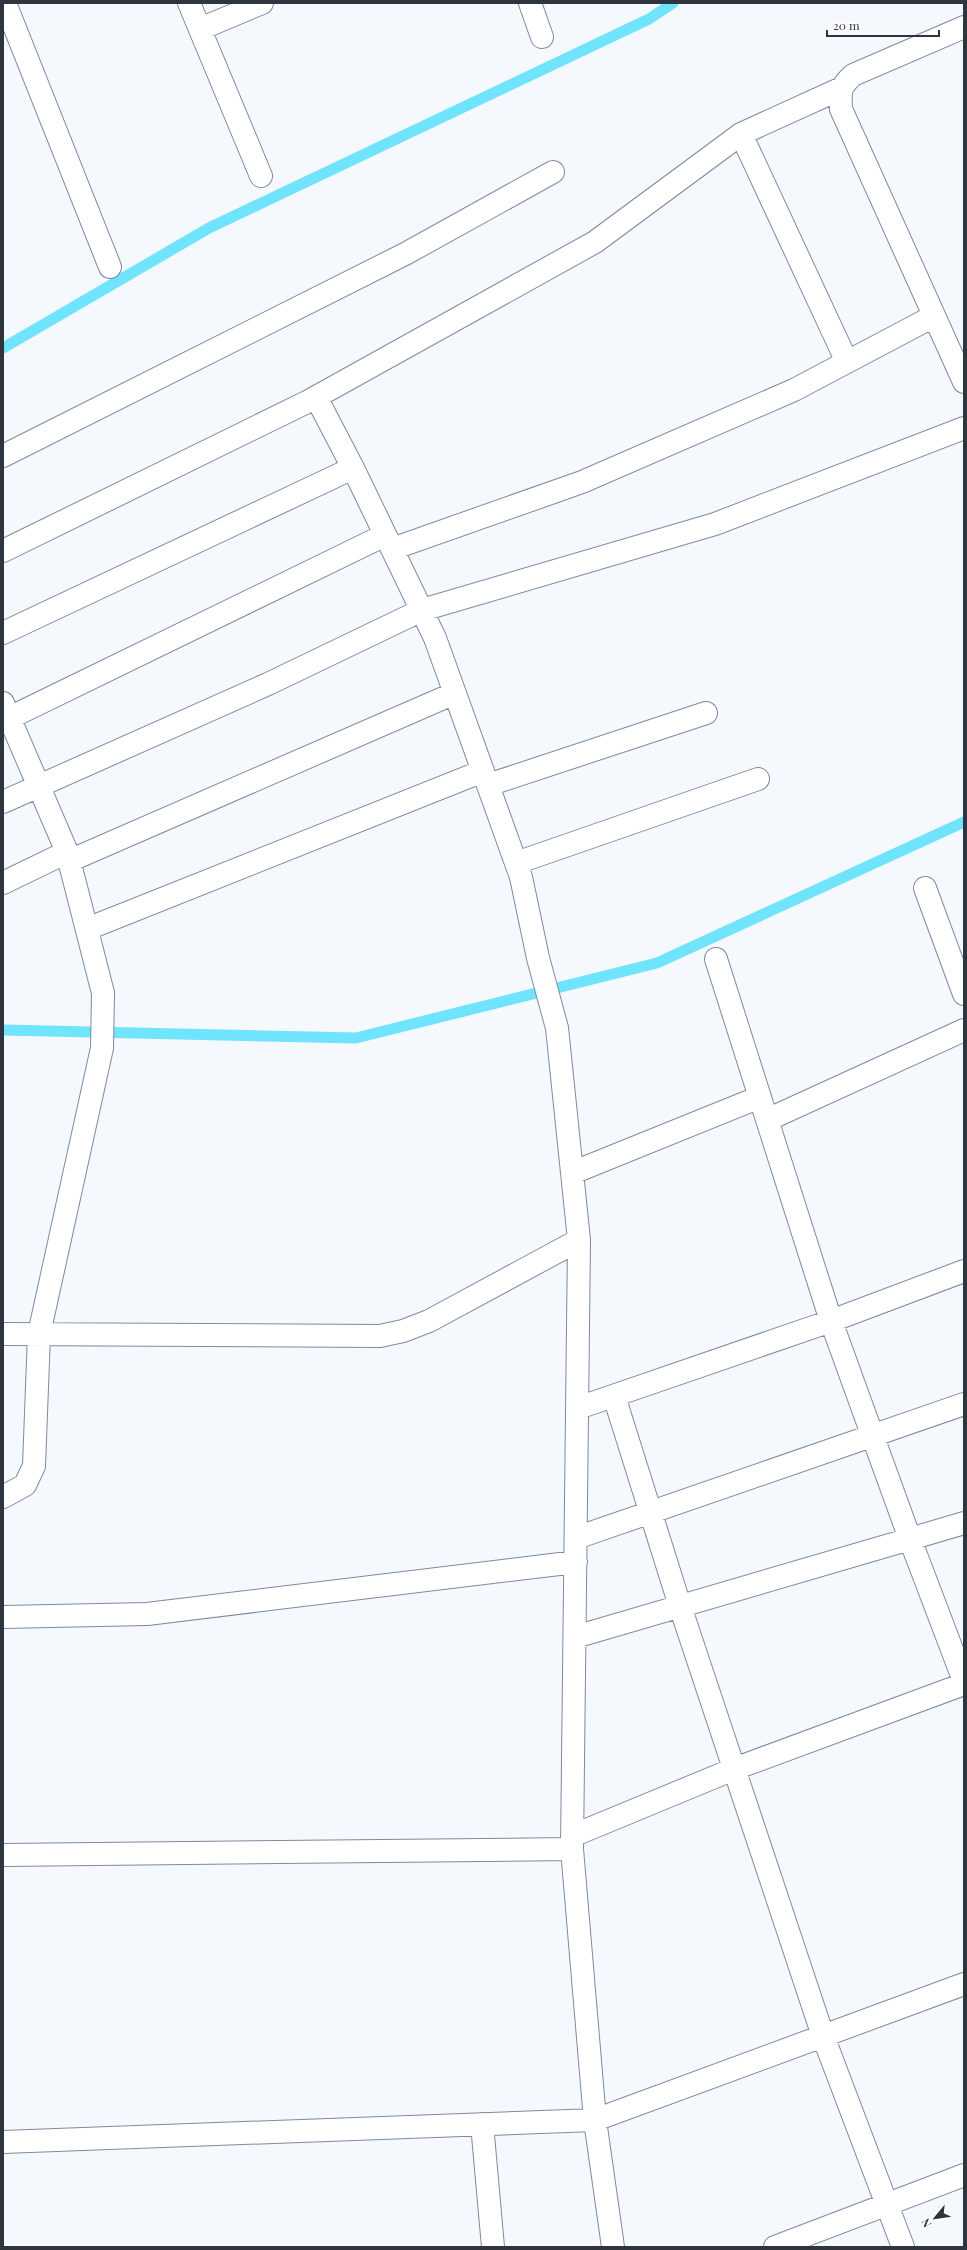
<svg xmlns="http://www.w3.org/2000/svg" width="967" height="2250" font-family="'Playfair Display',serif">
<rect width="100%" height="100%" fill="#f5f8fd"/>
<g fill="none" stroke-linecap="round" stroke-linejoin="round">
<path stroke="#71e4fd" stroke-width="11" d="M 3,348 L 209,228 L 649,19 L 673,3
M 3,1030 L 356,1038 L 657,963 L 964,822"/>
<defs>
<path id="minor" d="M 5,3 L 110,267
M 189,3 L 261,176
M 530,3 L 542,37
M 964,27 L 853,75 C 840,87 840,91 841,109 L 964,382
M 200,29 L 262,3
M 741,134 L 847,362
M 316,397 L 353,468 L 435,638 L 521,877 L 538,958 L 557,1028 L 579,1240 L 572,1849 L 595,2120 L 613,2247
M 3,456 L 405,254 L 553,172
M 392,549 L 582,482 L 794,390 L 934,316
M 3,551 L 307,402 L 595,242 L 741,134 L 842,88
M 3,633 L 353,468
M 3,703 L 67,852 L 103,993 L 102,1048 L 39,1334 L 34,1466 L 25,1485 L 3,1497
M 3,721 L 385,535
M 488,785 L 706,713
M 3,802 L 268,684 L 422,610 L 715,524 L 964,428
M 69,861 L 455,693
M 516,863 L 758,779
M 3,883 L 67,852
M 925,888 L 964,994
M 87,929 L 483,771
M 716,959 L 831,1321 L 910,1539 L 964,1523
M 767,1120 L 964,1030
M 572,1173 L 760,1097
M 3,1334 L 380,1336 L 403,1331 L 429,1321 L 579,1240
M 614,1396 L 680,1606 L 823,2036 L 903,2247
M 578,1408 L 831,1321 L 964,1271
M 576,1538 L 964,1404
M 3,1617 L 147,1614 L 576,1562
M 575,1637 L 910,1539 L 964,1681
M 572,1836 L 734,1769 L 964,1684
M 3,1855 L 572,1849
M 482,2124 L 493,2247
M 3,2142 L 595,2120 L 964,1984
M 775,2247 L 964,2175"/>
</defs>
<use href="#minor" stroke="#7d8aa1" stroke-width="24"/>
<use href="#minor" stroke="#fff" stroke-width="22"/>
</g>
<rect width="967" height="2250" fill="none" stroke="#2f353e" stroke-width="8"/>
<g transform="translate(935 2218) rotate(241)" stroke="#ffffff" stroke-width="3" paint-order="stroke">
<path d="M0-3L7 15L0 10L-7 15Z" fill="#2f353e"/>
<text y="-6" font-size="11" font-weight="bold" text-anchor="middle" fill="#2f353e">N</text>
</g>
<path d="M827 30v6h112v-6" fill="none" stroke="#2f353e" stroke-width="2"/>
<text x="833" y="30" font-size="12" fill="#2f353e" stroke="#ffffff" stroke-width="3" paint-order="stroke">20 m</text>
</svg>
